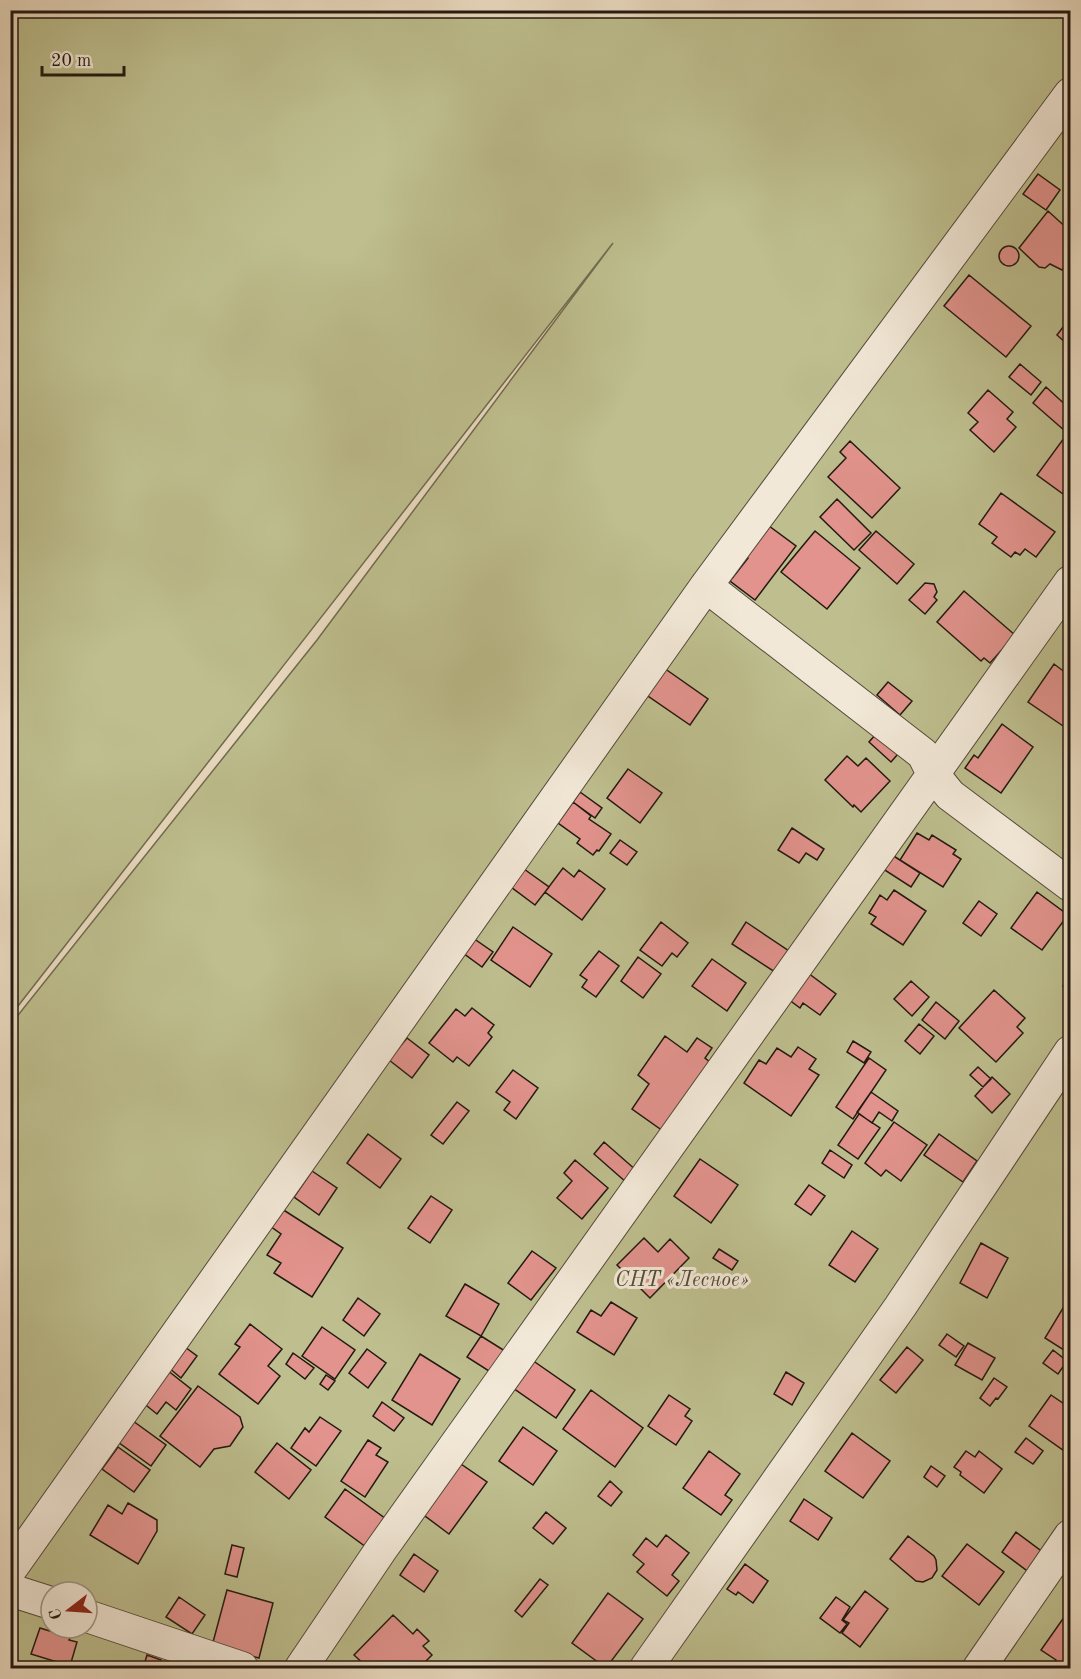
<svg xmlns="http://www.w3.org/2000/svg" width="1081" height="1679" font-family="'Old Standard TT',serif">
<rect width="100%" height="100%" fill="#ebdbc1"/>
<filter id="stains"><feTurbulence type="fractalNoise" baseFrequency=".00333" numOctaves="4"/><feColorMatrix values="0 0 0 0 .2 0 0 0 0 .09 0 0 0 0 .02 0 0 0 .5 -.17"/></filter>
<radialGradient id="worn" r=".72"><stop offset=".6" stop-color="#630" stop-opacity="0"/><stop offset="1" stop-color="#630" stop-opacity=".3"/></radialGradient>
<path fill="#bebe8e" stroke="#706c4f" stroke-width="1.5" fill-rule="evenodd" d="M 11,11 L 1070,11 L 1070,1668 L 11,1668 L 11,1024 L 317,640 L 613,243 L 11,1015 ZM 51,1592 L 87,1592 L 87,1628 L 51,1628 Z"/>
<path fill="#e2938d" stroke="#221910" stroke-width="1.5" d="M 1038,174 L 1060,190 L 1046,210 L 1023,194 Z
M 1048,211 L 1070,231 L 1070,260 L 1062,270 L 1050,264 L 1045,268 L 1039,267 L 1019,248 Z
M999 256a10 10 0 1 1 20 0a10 10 0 1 1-20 0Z
M 969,275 L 1031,326 L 1006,357 L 944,306 Z
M 1070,318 L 1070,343 L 1068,345 L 1057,335 Z
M 1020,364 L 1041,382 L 1031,395 L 1009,377 Z
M 1046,387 L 1070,409 L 1070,425 L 1065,431 L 1033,403 Z
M 988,390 L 1013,412 L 1007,419 L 1016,427 L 994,452 L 970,430 L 978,422 L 968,413 Z
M 1067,434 L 1070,436 L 1070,499 L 1037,475 Z
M 850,441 L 900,488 L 872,518 L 828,477 L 846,458 L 840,452 Z
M 1001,493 L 1055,532 L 1036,557 L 1025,549 L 1020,555 L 1015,552 L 1011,557 L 992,543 L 997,537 L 979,524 Z
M 837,499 L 871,533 L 854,550 L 820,517 Z
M 765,523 L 796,546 L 755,600 L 730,581 L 748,558 L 742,553 Z
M 815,531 L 860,568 L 827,609 L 781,572 Z
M 876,531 L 914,564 L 897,584 L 859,550 Z
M 925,583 L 934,584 L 937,592 L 934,597 L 937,600 L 925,614 L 909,600 Z
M 964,591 L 1015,635 L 990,663 L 984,658 L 981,661 L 937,622 Z
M 1054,664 L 1070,676 L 1070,728 L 1069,730 L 1028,702 Z
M 664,668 L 708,699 L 690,725 L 645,694 Z
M 888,682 L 912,701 L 900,715 L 877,695 Z
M 1002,724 L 1033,747 L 1001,793 L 965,768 L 974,755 L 978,758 Z
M 883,726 L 905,746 L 891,762 L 869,742 Z
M 847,756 L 858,766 L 866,758 L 890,781 L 861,812 L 854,805 L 853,807 L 825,780 Z
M 628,769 L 662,793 L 640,823 L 607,798 Z
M 580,792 L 602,808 L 595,818 L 573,802 Z
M 573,802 L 591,816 L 589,819 L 611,834 L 599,851 L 597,850 L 593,855 L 577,843 L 580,839 L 558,823 Z
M 792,828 L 824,849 L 817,860 L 806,853 L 799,863 L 778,850 Z
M 917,833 L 929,840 L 932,835 L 956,850 L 953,854 L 961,859 L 943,887 L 900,860 Z
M 620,840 L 637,852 L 627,865 L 610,853 Z
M 886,851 L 920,873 L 911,887 L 877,865 Z
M 563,868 L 574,877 L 579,870 L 605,889 L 582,920 L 545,892 Z
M 524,869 L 549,887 L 535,905 L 511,887 Z
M 894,890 L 926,911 L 903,945 L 871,924 L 876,917 L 869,913 L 880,895 L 887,900 Z
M 1037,892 L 1068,915 L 1042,950 L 1011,928 Z
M 979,901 L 997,914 L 981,936 L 963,923 Z
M 661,922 L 688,943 L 677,957 L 672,953 L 662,966 L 640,950 Z
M 746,922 L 792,953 L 778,974 L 732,944 Z
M 513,927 L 552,954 L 530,987 L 491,960 Z
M 473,938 L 493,952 L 482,967 L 463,953 Z
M 599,951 L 619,966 L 596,997 L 582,987 L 587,980 L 580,975 Z
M 638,957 L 661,974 L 643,998 L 621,981 Z
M 712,959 L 746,983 L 727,1011 L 692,986 Z
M 804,970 L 836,994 L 820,1015 L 803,1003 L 800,1008 L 788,999 Z
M 1070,975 L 1070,991 L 1063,986 Z
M 911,981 L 929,997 L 912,1016 L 894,999 Z
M 994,990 L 1025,1018 L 1017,1027 L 1023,1033 L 996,1062 L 959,1028 Z
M 936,1002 L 959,1021 L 945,1039 L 922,1020 Z
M 472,1008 L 494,1025 L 488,1033 L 492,1037 L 469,1066 L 457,1057 L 453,1062 L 429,1043 L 456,1009 L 465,1016 Z
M 919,1024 L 934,1036 L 920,1054 L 905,1041 Z
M 665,1036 L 687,1052 L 697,1038 L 712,1048 L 705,1058 L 711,1063 L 663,1131 L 632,1109 L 649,1084 L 638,1075 Z
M 407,1038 L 429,1055 L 412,1078 L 389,1060 Z
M 853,1041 L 871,1052 L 864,1063 L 847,1052 Z
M 798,1047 L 816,1059 L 809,1069 L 819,1075 L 791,1116 L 744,1083 L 759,1060 L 766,1064 L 777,1048 L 791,1057 Z
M 869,1058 L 886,1070 L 853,1119 L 836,1107 Z
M 978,1067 L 991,1079 L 983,1087 L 970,1075 Z
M 513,1070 L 538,1088 L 516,1119 L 504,1110 L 510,1102 L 496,1092 Z
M 992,1077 L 1010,1094 L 992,1113 L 975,1096 Z
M 871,1092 L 898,1111 L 892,1121 L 879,1112 L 872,1123 L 857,1112 Z
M 457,1102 L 469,1111 L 443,1144 L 431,1135 Z
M 859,1114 L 880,1128 L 858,1159 L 838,1145 Z
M 894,1122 L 927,1145 L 901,1181 L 886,1170 L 881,1176 L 865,1163 Z
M 368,1134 L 401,1159 L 380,1188 L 347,1163 Z
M 939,1134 L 977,1161 L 963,1182 L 924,1155 Z
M 604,1142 L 637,1171 L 627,1183 L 594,1154 Z
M 830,1150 L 852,1165 L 844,1178 L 822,1163 Z
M 700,1159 L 738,1185 L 711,1223 L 674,1196 Z
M 575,1160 L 608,1188 L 582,1219 L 557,1198 L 572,1181 L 564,1173 Z
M 312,1171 L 337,1188 L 319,1215 L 294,1197 Z
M 809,1185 L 825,1196 L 811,1215 L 795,1204 Z
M 431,1196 L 452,1210 L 430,1243 L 408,1228 Z
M 282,1209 L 343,1248 L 312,1297 L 274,1273 L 281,1263 L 267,1255 L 281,1234 L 270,1226 Z
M 852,1231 L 878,1249 L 855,1282 L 829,1265 Z
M 644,1238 L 658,1252 L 670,1239 L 689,1258 L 650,1298 L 617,1265 Z
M 981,1243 L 1008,1258 L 987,1298 L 960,1283 Z
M 719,1249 L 738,1261 L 732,1270 L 713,1258 Z
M 532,1251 L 556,1268 L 531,1300 L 508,1283 Z
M 465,1284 L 499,1304 L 481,1336 L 446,1316 Z
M 358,1298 L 380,1314 L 364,1336 L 343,1320 Z
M 611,1302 L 637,1318 L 614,1355 L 577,1332 L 591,1310 L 601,1316 Z
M 1063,1308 L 1070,1313 L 1070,1354 L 1045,1338 Z
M 250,1324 L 282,1349 L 268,1366 L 280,1376 L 258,1404 L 219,1374 L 240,1347 L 235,1344 Z
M 322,1327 L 355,1350 L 335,1379 L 302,1356 Z
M 947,1334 L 964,1346 L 956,1357 L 939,1345 Z
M 481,1336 L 505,1351 L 492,1373 L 467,1357 Z
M 968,1343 L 995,1358 L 982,1380 L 955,1365 Z
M 185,1347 L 197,1356 L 181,1378 L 169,1368 Z
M 907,1347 L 923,1360 L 896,1393 L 880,1380 Z
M 367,1349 L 386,1363 L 368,1388 L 349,1373 Z
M 1053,1350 L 1067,1361 L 1058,1374 L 1043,1363 Z
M 293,1353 L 314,1368 L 305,1379 L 286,1364 Z
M 420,1354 L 460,1379 L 432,1425 L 392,1400 Z
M 532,1360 L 575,1390 L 556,1418 L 513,1388 Z
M 167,1370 L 191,1389 L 176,1410 L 166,1402 L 157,1414 L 142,1402 Z
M 786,1372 L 804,1383 L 792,1405 L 774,1394 Z
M 326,1375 L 335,1381 L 328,1390 L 320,1384 Z
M 994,1378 L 1007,1387 L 998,1399 L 996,1398 L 990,1406 L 980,1398 Z
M 198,1386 L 240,1417 L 243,1427 L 230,1446 L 214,1449 L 200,1467 L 160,1436 Z
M 591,1390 L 643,1428 L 615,1467 L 563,1429 Z
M 669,1395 L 690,1409 L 685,1416 L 692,1421 L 676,1445 L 648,1426 Z
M 1051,1395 L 1070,1408 L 1070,1455 L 1029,1426 Z
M 382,1402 L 404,1418 L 394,1431 L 373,1416 Z
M 320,1417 L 341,1431 L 316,1466 L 291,1448 L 305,1428 L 309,1432 Z
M 133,1421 L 166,1445 L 151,1466 L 118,1442 Z
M 523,1427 L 557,1451 L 533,1485 L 499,1461 Z
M 852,1433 L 890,1461 L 863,1498 L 825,1471 Z
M 1026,1438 L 1043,1451 L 1033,1464 L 1015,1452 Z
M 368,1440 L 381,1448 L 376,1455 L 388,1462 L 365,1497 L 341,1481 Z
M 277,1443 L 311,1470 L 289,1499 L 255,1472 Z
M 118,1447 L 150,1470 L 134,1492 L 102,1469 Z
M 709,1451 L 740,1474 L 725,1495 L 732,1500 L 721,1515 L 683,1488 Z
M 966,1451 L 975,1457 L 979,1451 L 1002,1469 L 984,1493 L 960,1475 L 961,1472 L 954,1467 Z
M 458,1462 L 487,1482 L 449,1534 L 421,1513 Z
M 931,1466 L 945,1476 L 937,1487 L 924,1477 Z
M 610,1481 L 622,1492 L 611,1506 L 598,1496 Z
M 345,1489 L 386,1519 L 366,1547 L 325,1517 Z
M 804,1499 L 832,1518 L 818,1540 L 790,1521 Z
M 128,1503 L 157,1520 L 157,1531 L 138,1564 L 90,1535 L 108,1505 L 122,1514 Z
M 546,1512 L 566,1528 L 553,1544 L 533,1528 Z
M 1016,1532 L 1044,1553 L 1030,1573 L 1002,1552 Z
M 666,1535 L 689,1553 L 672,1575 L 679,1581 L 667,1596 L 637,1572 L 644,1564 L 633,1555 L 646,1538 L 657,1547 Z
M 908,1536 L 934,1556 L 936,1560 L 937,1570 L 932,1578 L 923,1582 L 916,1581 L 890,1559 Z
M 967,1544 L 1004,1572 L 979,1605 L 942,1576 Z
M 232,1545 L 244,1548 L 237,1577 L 225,1574 Z
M 414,1554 L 438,1571 L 424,1592 L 400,1575 Z
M 745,1564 L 768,1581 L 753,1603 L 738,1592 L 736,1595 L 727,1589 Z
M 540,1579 L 548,1585 L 522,1617 L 515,1611 Z
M 227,1590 L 273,1603 L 259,1658 L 212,1646 Z
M 865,1591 L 888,1609 L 860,1647 L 842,1633 L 849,1623 L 843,1620 Z
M 608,1593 L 643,1619 L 606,1668 L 572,1643 Z
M 179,1597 L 205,1615 L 192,1634 L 166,1617 Z
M 836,1597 L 850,1607 L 842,1620 L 847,1624 L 840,1633 L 820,1618 Z
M 1067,1613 L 1070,1615 L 1070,1668 L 1065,1667 L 1060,1668 L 1054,1664 L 1056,1660 L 1041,1650 Z
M 393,1615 L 413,1634 L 417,1629 L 429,1641 L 423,1646 L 432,1655 L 419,1668 L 368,1668 L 354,1655 Z
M 40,1628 L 53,1632 L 54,1628 L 68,1630 L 67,1634 L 71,1635 L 69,1640 L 77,1642 L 70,1666 L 31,1654 Z
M 147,1655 L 161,1660 L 158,1668 L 143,1668 Z"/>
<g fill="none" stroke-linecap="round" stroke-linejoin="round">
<defs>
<path id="street" d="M 1070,94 L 706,586 L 923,754 L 933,774 L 950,795 L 1070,885
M 10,1570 L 706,586
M 10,1590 L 51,1603
M 87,1616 L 242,1668
M 301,1668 L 380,1551 L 1070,582
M 646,1668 L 900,1307 L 1070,1052
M 979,1668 L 1070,1536"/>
</defs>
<use href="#street" stroke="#544a3c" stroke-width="34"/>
<use href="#street" stroke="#f2e8d7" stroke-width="32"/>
</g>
<g text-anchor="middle" stroke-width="6" stroke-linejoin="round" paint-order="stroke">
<g font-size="21" font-style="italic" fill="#514b36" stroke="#f2e8d7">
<text x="682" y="1286">СНТ «Лесное»</text>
</g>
</g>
<rect width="1081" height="1679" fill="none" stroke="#ebdbc1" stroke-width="36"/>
<rect x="12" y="12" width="1057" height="1655" fill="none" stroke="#221910" stroke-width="3"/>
<rect x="18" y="18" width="1045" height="1643" fill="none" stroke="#221910" stroke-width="1.5"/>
<g transform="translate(69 1610) rotate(253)"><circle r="28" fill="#f2e8d7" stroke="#9f9587" stroke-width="1.5"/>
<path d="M0-4.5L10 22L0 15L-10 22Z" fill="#8f2418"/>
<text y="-9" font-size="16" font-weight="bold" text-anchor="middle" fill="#221910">С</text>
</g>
<path d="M42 66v9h82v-9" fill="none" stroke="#221910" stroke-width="3"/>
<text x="51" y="66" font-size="18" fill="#221910" stroke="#f2e8d7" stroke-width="4.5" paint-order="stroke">20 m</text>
<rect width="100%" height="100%" filter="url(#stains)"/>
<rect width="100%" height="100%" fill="url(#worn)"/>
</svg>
